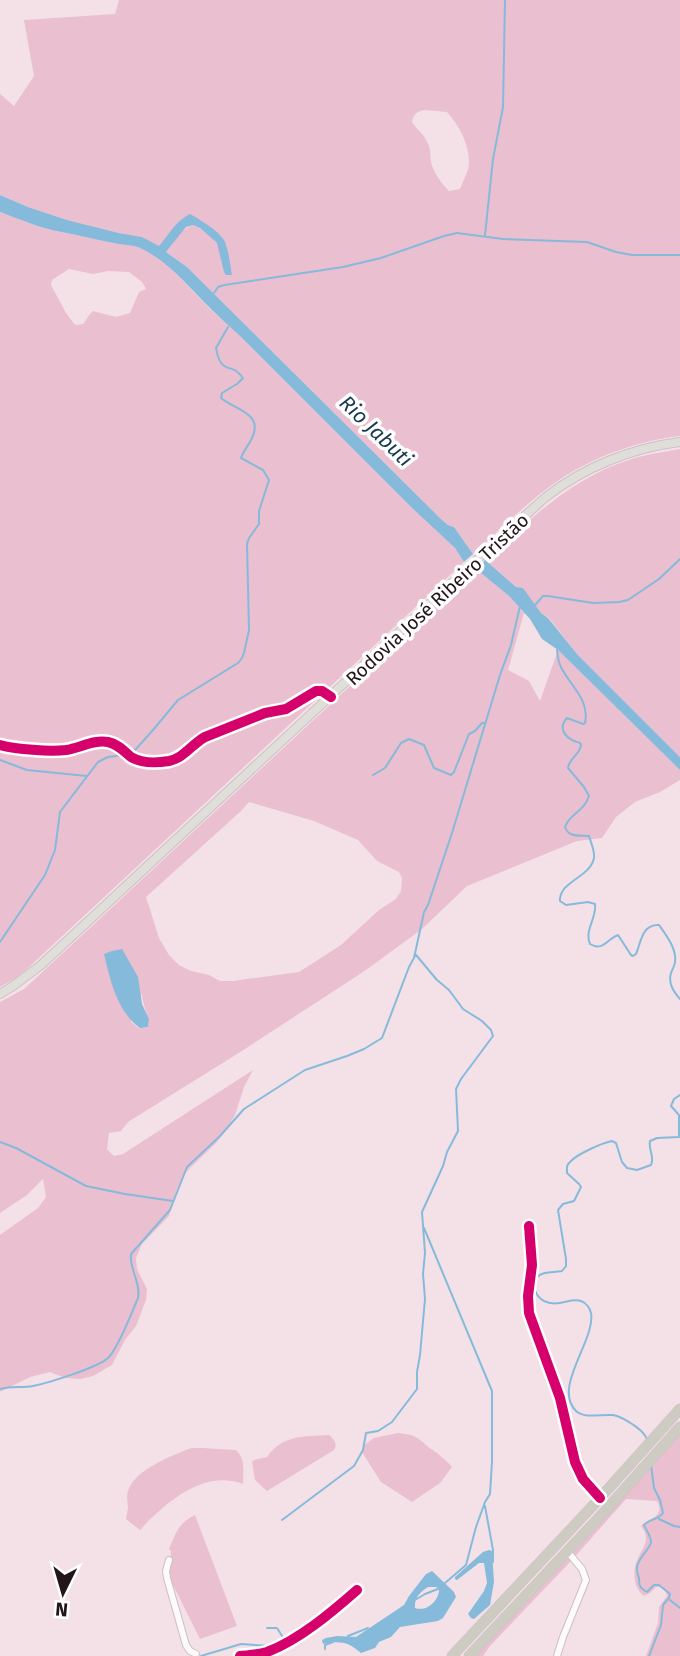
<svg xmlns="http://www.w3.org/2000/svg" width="680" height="1656" font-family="'Fira Sans',sans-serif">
<rect width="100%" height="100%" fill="#f4e1e8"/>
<path fill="#eabfd0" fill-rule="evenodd" d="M 119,0 L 680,0 L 680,436 C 638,441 595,456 559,480 C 528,501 501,529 473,554 L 454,527 L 448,525 L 442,520 L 187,267 L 166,252 C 175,243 180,228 193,225 L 200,228 L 217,243 L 222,237 L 199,219 L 165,240 L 159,247 L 142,237 L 119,233 L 67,220 L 28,207 L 0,195 L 0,94 L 14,106 L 34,76 L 24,20 L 115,14 ZM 424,110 L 447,112 C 459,125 469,144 469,162 C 469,171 463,181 460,189 L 449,191 C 442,184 433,172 431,162 C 430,154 431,147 426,140 C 423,133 416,129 412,122 C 413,114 417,112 424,110 Z
M 0,212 C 20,219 41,229 61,232 C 80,235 99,241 119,244 C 125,245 133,245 140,248 C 169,261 186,285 208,307 C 222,320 238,332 251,347 L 412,508 L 455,548 L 464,562 L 28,968 L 16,978 L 0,987 ZM 69,269 L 93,274 L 108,271 L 129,272 L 142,282 L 146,289 L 139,292 L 130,313 L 116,317 L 93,311 C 88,315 87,320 83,324 L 75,325 L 66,313 L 51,285 L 52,280 Z
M 680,449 L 680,757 L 577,654 L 549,618 L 541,613 L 535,605 L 516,587 L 485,560 C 529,520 574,476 632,459 C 647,454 664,452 680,449 Z
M 476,569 L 509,596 L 524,613 L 508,670 L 529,681 L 540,701 L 558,650 L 680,770 L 680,780 L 660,792 L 635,802 L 616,817 L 602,838 L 577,841 L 467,886 L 422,929 L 366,970 L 245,1049 L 128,1122 L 121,1131 L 109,1133 L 107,1149 L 114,1156 L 123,1154 L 253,1070 L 244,1087 L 235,1115 L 226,1130 L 216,1143 L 186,1172 L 177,1189 L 169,1216 L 142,1244 L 136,1258 L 137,1269 L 147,1289 L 146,1300 L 136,1326 L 125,1340 L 112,1365 L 93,1376 L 80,1379 L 65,1378 L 50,1372 L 30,1377 L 0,1392 L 0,1235 L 38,1208 L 46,1197 L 43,1179 L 27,1195 L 0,1213 L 0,1002 L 24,989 L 36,978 ZM 249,802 L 314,821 L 358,840 L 377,861 L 399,872 L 402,878 L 401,891 L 396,899 L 379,910 L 341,945 L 299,972 L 233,981 L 220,981 L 209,975 L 191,971 L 179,965 L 169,955 L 159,938 L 146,897 L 241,811 ZM 142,993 C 142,1006 150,1015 148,1027 L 139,1028 L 131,1022 Z
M 398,1433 C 420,1435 418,1440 434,1451 C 441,1456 446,1460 452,1467 L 440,1483 L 412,1502 L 381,1482 L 362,1452 L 363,1446 L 374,1438 Z
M 680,1433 L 680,1656 L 646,1656 L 658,1623 L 659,1607 L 667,1596 L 666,1592 L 662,1587 L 656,1587 L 650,1593 L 644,1596 C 633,1588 632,1570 638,1558 C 644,1546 651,1539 641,1526 C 648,1518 666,1517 657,1501 L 626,1499 L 572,1560 L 490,1646 L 483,1656 L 472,1656 Z
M 329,1435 C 334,1439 338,1444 334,1450 L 267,1491 L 255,1480 L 252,1462 L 254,1460 L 267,1457 C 283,1434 304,1437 329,1435 Z
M 191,1448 L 203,1448 L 236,1450 C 246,1459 243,1472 243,1484 C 204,1469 165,1503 140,1530 L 126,1519 C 126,1518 128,1509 128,1508 C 128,1502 126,1497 128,1491 C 134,1470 171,1456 191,1448 Z
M 195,1515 L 237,1626 L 200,1639 L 169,1577 L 171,1551 L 169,1549 C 176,1533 178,1523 195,1515 Z"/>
<path fill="#86badb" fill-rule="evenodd" d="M 0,195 L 28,207 L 67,220 L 119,233 L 142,237 L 159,246 C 169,235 175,221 190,214 C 199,219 221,232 225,242 C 229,252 230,265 232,275 L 226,275 L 224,272 L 217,243 L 200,228 L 193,225 L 186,227 L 166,252 L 187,267 L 442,520 L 448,525 L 454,527 L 473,554 L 464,562 L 455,548 L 412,508 L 251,347 C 239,334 225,323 212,310 C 189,288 170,262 140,248 C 133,245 125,245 119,244 C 99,241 80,235 61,232 C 42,229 19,219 0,212 Z
M 485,560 L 516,587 L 523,588 L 541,613 L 548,618 L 577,654 L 680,757 L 680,770 L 558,650 L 542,639 L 530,619 L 509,596 L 476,569 Z
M 122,949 L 138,977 L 142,1004 L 149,1019 L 148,1027 L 140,1028 C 117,1012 110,979 104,954 L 112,951 Z
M 489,1550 L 492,1551 L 494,1582 L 490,1605 L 474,1619 L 471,1618 L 468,1614 L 484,1591 L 487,1583 L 484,1563 L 479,1563 L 457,1580 L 455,1579 L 455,1577 L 483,1552 Z
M 432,1571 L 454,1592 L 456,1597 L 443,1618 L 438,1621 L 400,1627 L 391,1637 L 379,1642 L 375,1648 L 361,1653 C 347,1641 340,1641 323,1644 L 322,1640 L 326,1638 L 337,1636 L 356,1637 L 404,1605 L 409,1596 L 426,1574 ZM 428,1587 L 436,1587 L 439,1589 C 439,1601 427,1612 415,1608 C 414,1598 420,1592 428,1587 Z"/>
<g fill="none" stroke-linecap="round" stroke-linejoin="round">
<path stroke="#86badb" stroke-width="2" d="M 485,235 L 493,159 L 503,107 L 505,0
M 214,293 L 218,287 L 224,285 L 343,267 L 381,258 L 444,236 L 457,233 L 503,239 L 587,242 L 616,252 L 632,255 L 680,255
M 535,605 L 543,596 L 548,596 L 593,603 L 619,602 L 628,600 L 659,579 L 680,559
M 557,650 C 558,656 558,662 561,667 C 570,686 590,699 585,723 L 583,724 L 567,718 C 556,730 568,740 580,743 L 581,745 C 580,755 569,758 568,768 L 584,787 L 589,796 C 584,812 569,814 565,827 C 569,838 579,835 589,836 C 591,843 595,851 594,858 C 590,878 559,881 560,901 L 566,905 L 588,902 L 595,904 C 597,918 584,930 590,944 C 603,952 607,939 618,935 L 631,955 L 633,956 L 636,954 C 641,942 642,924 659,925 C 666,935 677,949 675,962 C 675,965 672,970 671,973 C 668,983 673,991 680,999
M 130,752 L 136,749 L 153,730 L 178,700 L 238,663 L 242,658 L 244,653 L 249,630 L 247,544 L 249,538 L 259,524 L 259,511 L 269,480 L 263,470 L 241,458 C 243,451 249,445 252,438 C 264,413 235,410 221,398 L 222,393 L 237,384 L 243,378 C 233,365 230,371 223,365 C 218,361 217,353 216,348 L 228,327
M 0,760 L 27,770 L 87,776
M 373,775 L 385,768 L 401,743 L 409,739 L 424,745 L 434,768 L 451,775 L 454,772 L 469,734 L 475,731 L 482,723 L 485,723
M 0,942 L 45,875 L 55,850 L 60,812 L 98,762 L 108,757 L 125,755
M 0,1142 L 16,1148 L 86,1186 L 125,1194 L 173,1201
M 424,1228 L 492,1391 L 492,1462 L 490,1494 L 485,1502 L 476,1527 L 466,1565 L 445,1583
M 0,1389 C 11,1386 22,1388 33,1386 C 48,1383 100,1367 109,1357 C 120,1344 131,1314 138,1298 C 141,1282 129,1269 131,1254 L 170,1210 L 187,1167 L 220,1136 L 244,1109 L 305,1070 L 347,1056 L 364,1049 L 382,1038 L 409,967 L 414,958 L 424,912 L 428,905 L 452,833 L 500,675 L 511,645 L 520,606
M 647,1439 C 644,1432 639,1429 632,1424 C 626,1420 620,1416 613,1415 C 601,1414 585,1419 576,1411 C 552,1387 596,1340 591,1313 C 590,1308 586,1303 581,1301 C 570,1297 558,1308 544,1301 C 532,1295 530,1276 545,1273 C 550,1272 556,1272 562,1271 L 566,1266 L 566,1259 L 558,1210 L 563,1204 L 574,1201 L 581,1187 L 579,1184 L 567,1173 C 567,1167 566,1166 570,1162 C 577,1154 602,1143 612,1141 L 616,1143 L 622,1162 L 627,1168 L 637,1170 L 651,1165 C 655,1157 648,1149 650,1141 L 657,1138 L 679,1137 L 679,1115 L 671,1106 L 674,1099 L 680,1095
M 651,1465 L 654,1488 L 660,1500 L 663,1513 C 658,1520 649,1519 644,1525 C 646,1530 651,1536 651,1542 C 651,1548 639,1556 637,1567 C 637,1570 638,1576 639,1578 C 639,1586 640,1588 647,1592 L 654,1585 L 659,1585 L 670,1594 L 669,1598
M 485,1506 L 493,1550 L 493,1562
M 659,1519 L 674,1526 L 680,1527
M 282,1520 L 354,1466 L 363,1450 L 366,1433 L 378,1431 L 392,1422 L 417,1389 L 417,1372 L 420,1355 L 425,1299 L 423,1274 L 425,1253 L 422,1212 L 443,1166 L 447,1152 L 458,1131 L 456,1089 L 461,1079 L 493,1036 L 491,1030 L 482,1021 L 463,1009 L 449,990 L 437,980 L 416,955
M 415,1600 L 425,1594 L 438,1589
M 670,1600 L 680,1608
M 348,1636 L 368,1628
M 325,1649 L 325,1645 L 333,1642
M 201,1656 L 241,1644 L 270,1646 L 284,1639 L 277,1628 L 267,1628
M 649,1656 L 661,1625 L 663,1605 L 668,1599"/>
<defs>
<path id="minor" d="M 0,745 C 16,749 49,752 66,750 C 80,748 94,739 108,742 C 118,744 124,751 131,757 C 141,763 157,763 169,761 C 184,758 192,744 205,737 L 265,713 L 286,709 L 316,691 L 322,691 L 331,697
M 529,1226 L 532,1265 L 528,1296 L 529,1313 L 560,1398 L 575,1462 L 583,1479 L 600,1498
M 169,1560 L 166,1571 L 167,1578 L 186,1645 L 190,1651 L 196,1654
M 240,1656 C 249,1655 258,1655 267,1652 C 299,1640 332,1612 357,1590
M 557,1656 L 563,1637 L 586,1580 L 582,1569 L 567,1551"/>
<path id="major" d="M 0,994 L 13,986 L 41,965 L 510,529 C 522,519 534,507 546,497 C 584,467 632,448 680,442"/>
<path id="highway" d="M 452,1656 L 600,1498 L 680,1409
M 469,1656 L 606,1510 L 680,1427"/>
</defs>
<use href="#minor" stroke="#cebdc4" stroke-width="8"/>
<use href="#major" stroke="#cbc1c5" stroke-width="10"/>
<use href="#highway" stroke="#cbc1c5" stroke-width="11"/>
<use href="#minor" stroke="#fdfafc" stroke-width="6"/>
<use href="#major" stroke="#e0ded9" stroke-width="8"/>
<use href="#highway" stroke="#ceccc2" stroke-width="10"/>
<defs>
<path id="cycleway" d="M 0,745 C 16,749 49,752 66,750 C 80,748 94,739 108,742 C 118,744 124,751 131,757 C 141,763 157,763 169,761 C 184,758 192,744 205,737 L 265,713 L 286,709 L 316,691 L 322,691 L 331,697
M 529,1226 L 532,1265 L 528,1296 L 529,1313 L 560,1398 L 575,1462 L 583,1479 L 600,1498
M 240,1656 C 249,1655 258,1655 267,1652 C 299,1640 332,1612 357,1590"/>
</defs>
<use href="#cycleway" stroke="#fff" stroke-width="15"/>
<use href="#cycleway" stroke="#d6006c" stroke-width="10"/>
</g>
<g text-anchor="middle" stroke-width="7" stroke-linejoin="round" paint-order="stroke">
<g font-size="19" fill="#23141a" stroke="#fff">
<text transform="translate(437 599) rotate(-43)" y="7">Rodovia José Ribeiro Tristão</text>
</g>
<g font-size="21" font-style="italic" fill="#163b4e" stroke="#fff">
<text transform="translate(376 431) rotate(44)" y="7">Rio Jabuti</text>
</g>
</g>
<g transform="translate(63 1593) rotate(185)" stroke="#ffffff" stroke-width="5" paint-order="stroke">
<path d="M0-5L12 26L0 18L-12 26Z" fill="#23141a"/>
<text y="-10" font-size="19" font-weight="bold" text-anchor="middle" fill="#23141a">N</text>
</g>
</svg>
